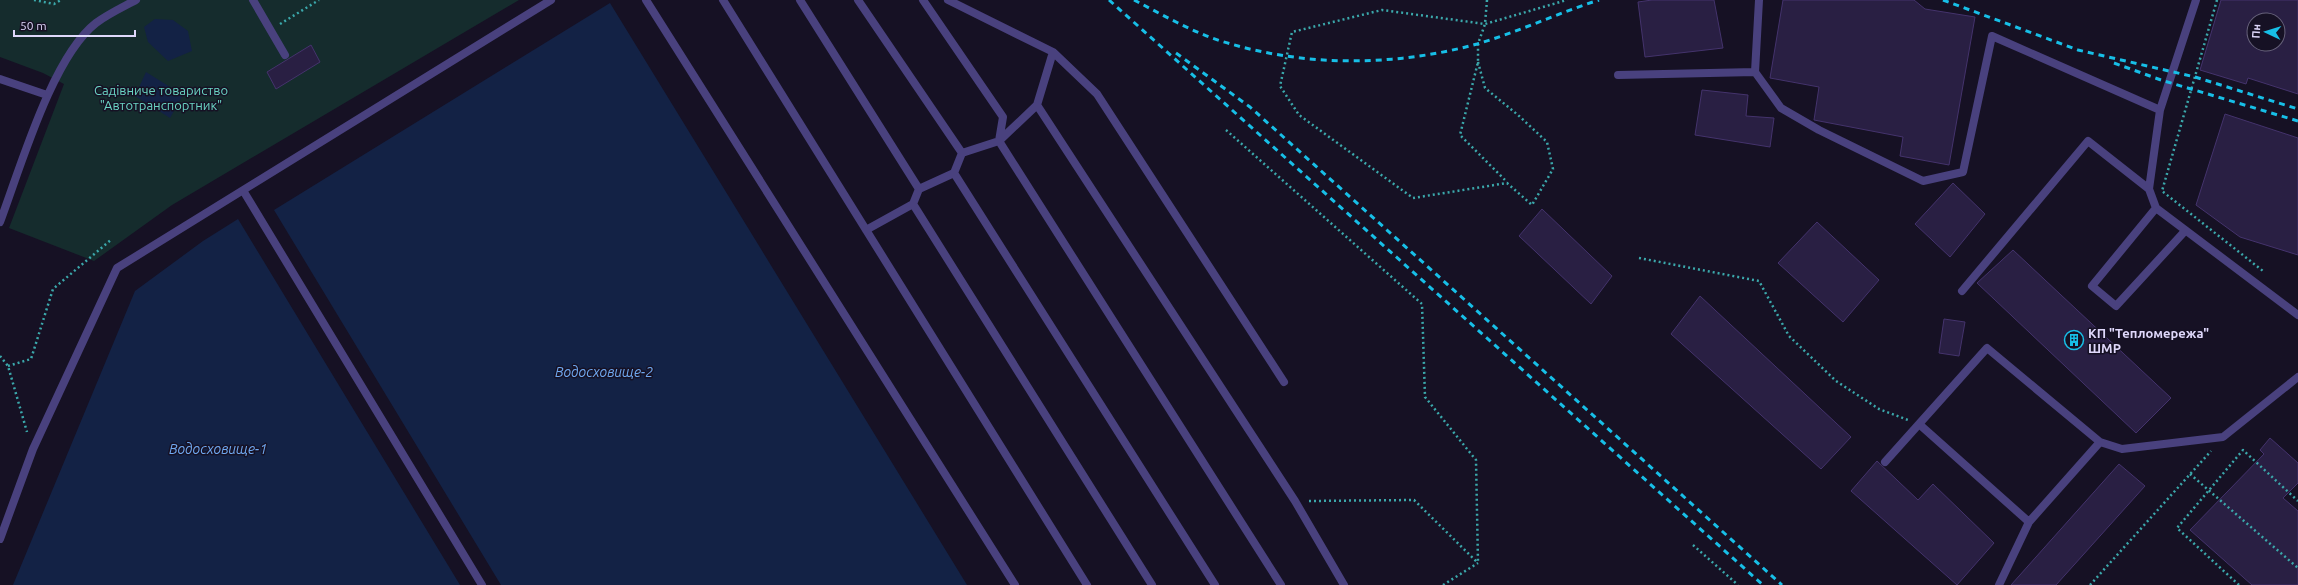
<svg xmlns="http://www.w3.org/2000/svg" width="2298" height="585" font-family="Ubuntu,sans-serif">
<rect width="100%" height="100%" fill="#161124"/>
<path fill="#152c2d" d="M 0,0 L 519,0 L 172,205 L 94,261 L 9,228 L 64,84 L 43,73 L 0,57 Z"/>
<path fill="#132245" d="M 610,3 L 967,585 L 501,585 L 274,210 Z
M 155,19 L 173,20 L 188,31 L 192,51 L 168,61 L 148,42 L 144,27 Z
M 146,72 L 183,95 L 170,118 L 135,96 Z
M 238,219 L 460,585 L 13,585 L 135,291 L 203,241 Z"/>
<path fill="#291f43" stroke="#44336c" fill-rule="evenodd" d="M 1652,0 L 1714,0 L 1723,48 L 1645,57 L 1638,2 Z
M 1783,0 L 1914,0 L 1925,9 L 1975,17 L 1949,165 L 1900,156 L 1903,137 L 1814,120 L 1819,87 L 1770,78 Z
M 2221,0 L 2298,0 L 2298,94 L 2248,78 L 2246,84 L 2200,70 ZM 2254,20 L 2278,20 L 2278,44 L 2254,44 Z
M 311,45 L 320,62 L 276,89 L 267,72 Z
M 1702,90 L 1748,95 L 1746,116 L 1774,118 L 1770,147 L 1695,135 Z
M 2225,114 L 2298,138 L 2298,255 L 2240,237 L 2196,205 Z
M 1953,183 L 1985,214 L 1950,257 L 1915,224 Z
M 1542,209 L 1612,276 L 1591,304 L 1519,236 Z
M 1817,222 L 1879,280 L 1843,322 L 1778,263 Z
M 2013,250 L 2171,398 L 2136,433 L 1977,283 Z
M 1700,296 L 1851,437 L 1821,469 L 1671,334 Z
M 1944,319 L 1965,322 L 1959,356 L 1939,353 Z
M 2270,438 L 2298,463 L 2298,483 L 2283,498 L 2298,511 L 2298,585 L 2252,585 L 2190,530 L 2264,454 L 2260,450 Z
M 1877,461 L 1918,500 L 1933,484 L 1994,543 L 1957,585 L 1851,491 Z
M 2119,464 L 2145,486 L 2056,585 L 2011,585 Z"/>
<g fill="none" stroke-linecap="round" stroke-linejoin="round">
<path stroke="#3ba8ab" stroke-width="2.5" stroke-dasharray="2 3" stroke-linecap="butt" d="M 34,0 L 54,4 L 61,0
M 1487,0 L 1485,24 L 1478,44 L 1478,62 L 1460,135 L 1507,182
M 2217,0 L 2162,191 L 2263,271
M 280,24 L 319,0
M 1478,62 L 1485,88 L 1518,115 L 1547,142 L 1553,169 L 1532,205 L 1507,183 L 1413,198 L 1299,115 L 1280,86 L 1292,32 L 1382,10 L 1485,24 L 1567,0
M 1226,130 L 1422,304 L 1425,397 L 1476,460 L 1478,563
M 1639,258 L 1759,281 L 1789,336 L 1836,381 L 1879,409 L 1908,420
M 0,356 L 8,366 L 27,432
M 8,366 L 31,359 L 53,289 L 112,239
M 2190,474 L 2298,568
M 1309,501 L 1414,500 L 1478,563
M 1693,545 L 1738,585
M 1443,585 L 1478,563
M 2090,585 L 2211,451
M 2239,585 L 2177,528 L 2243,450 L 2298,501"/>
<path stroke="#49417e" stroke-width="8" d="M 253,0 L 285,55
M 646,0 L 1015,585
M 723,0 L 1087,585
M 800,0 L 919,189
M 858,0 L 962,153
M 923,0 L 1003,117 L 999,141 L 1281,585
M 948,0 L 1053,52 L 1097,94 L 1284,382
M 1759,0 L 1755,72 L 1781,108 L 1819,130 L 1923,181 L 1963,172 L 1992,36 L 2160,110
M 2196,0 L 2160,110 L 2149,189 L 2156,208 L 2298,315
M 1618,75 L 1755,72
M 0,79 L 47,95
M 1037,105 L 1053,52
M 954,173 L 1215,585
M 244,192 L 482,585
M 913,204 L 1152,585
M 2156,208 L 2092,286 L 2116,306 L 2185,231
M 0,222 C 20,169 52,57 96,23 C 108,14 123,7 136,0
M 866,230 L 913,204 L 919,189 L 954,173 L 962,153 L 999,141 L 1037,105 L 1295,501 L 1344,585
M 1962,291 L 2088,141 L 2149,189
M 2100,442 L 2029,522 L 1919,424 L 1987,348 L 2100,442 L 2122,449 L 2223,437 L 2298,377
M 1885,462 L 1919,424
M 0,539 L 33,449 L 117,268 L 551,0
M 1999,585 L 2029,522"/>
<path stroke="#17bfe7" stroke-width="3" stroke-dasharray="6 5" stroke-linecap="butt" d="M 1109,0 L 1763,585
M 1134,0 C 1165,16 1197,35 1231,44 C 1310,67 1397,66 1477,44 C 1518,32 1558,13 1599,0
M 1943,0 L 2078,50 L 2195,77 L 2298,109
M 1176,53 L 1250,107 L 1782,585
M 2114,63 L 2161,80 L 2298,121"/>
</g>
<defs>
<symbol id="building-ring" viewBox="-11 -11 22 22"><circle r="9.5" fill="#161124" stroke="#17bfe7" stroke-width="1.5"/><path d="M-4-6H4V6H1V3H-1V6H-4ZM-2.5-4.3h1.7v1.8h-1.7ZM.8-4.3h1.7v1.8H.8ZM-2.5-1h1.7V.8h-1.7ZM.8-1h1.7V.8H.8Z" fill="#17bfe7"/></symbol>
</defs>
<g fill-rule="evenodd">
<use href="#building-ring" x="2063" y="329" width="22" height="22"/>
</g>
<g text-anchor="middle" stroke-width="3" stroke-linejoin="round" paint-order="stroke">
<g font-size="13" fill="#6ad4c3" stroke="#161124">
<text x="161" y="95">Садівниче товариство<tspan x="161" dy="15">"Автотранспортник"</tspan></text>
</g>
<g font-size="13" font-weight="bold" fill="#dfd8fb" stroke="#161124" text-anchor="start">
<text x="2088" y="338">КП "Тепломережа"<tspan x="2088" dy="15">ШМР</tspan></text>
</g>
<g font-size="14" font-style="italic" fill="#70a9f1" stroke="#161124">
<text x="604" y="377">Водосховище-2</text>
<text x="218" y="454">Водосховище-1</text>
</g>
</g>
<g transform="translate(2266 32) rotate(274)"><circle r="19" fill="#161124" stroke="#66617a"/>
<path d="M0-3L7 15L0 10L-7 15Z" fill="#17bfe7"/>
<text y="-6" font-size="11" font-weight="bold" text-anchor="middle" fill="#dfd8fb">Пн</text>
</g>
<path d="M14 30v6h121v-6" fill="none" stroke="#dfd8fb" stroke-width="2"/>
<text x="20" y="30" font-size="12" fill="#dfd8fb" stroke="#161124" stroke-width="3" paint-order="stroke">50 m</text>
</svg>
